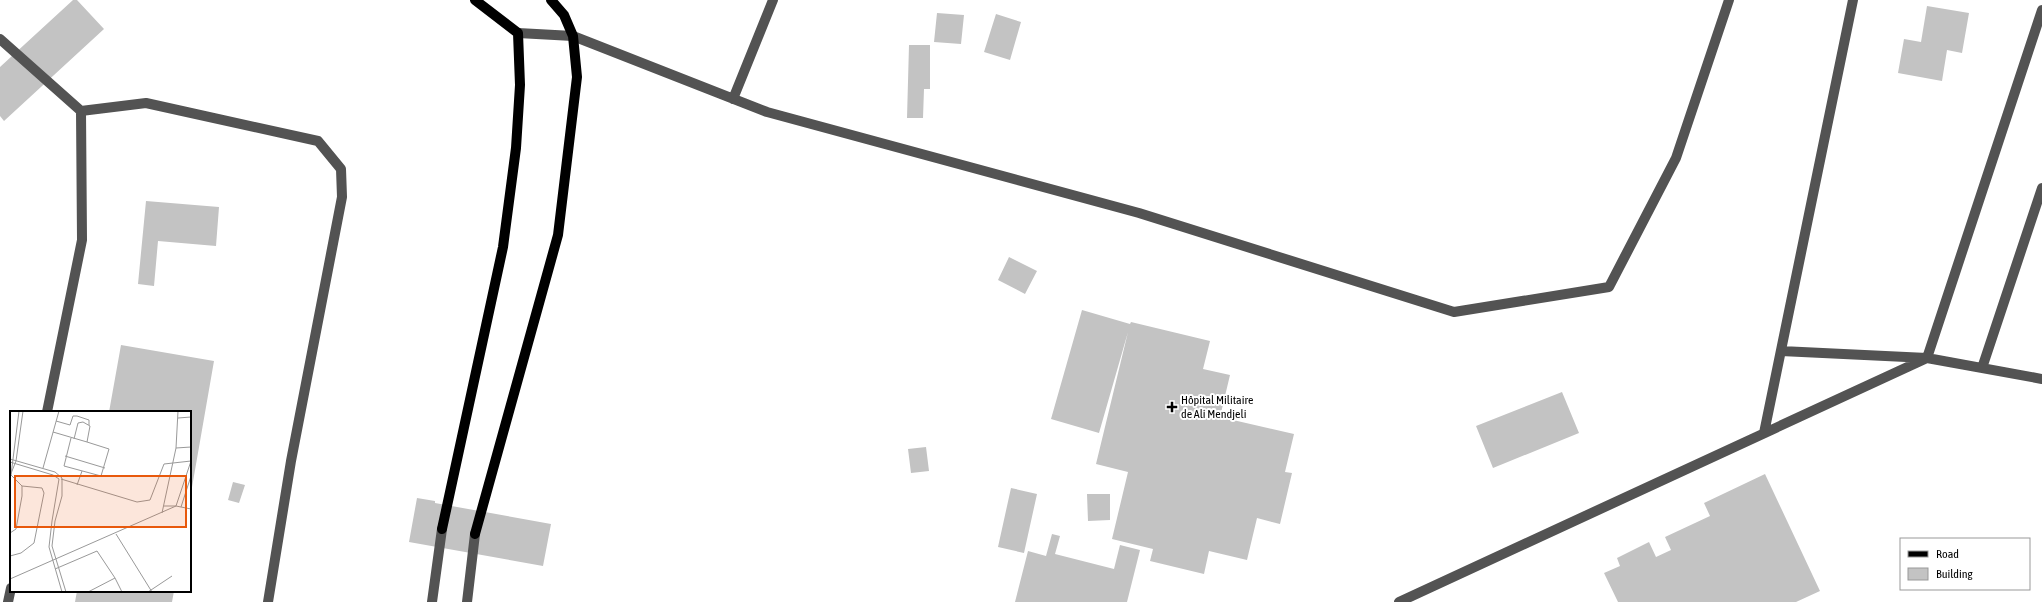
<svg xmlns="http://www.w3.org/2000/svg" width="2042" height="602" font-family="'Asap Condensed',sans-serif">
<rect width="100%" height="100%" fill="#fff"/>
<path fill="#c3c3c3" d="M 73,0 L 77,0 L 104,29 L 4,121 L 0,116 L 0,67 Z
M 1927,6 L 1969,13 L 1962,53 L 1947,50 L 1942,81 L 1898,73 L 1904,39 L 1921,42 Z
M 937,13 L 964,15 L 961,44 L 934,42 Z
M 996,14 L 1021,22 L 1010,60 L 984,52 Z
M 909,45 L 930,45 L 930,89 L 924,89 L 923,118 L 907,118 Z
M 146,201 L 219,207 L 216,246 L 158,241 L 154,286 L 138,284 Z
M 1009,257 L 1037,271 L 1025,294 L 998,280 Z
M 1082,310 L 1130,324 L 1131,322 L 1210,341 L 1203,369 L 1230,375 L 1220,417 L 1294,434 L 1285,472 L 1292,473 L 1280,524 L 1257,518 L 1247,560 L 1209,551 L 1204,574 L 1150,561 L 1153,549 L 1112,539 L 1128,472 L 1096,464 L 1128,332 L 1099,433 L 1051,419 Z
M 121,345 L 214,361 L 191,493 L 190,412 L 109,412 Z
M 1562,392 L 1579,433 L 1493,468 L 1476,426 Z
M 926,447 L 929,471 L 911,473 L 908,449 Z
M 1765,474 L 1820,591 L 1796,602 L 1618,602 L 1604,573 L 1620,566 L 1617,558 L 1649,542 L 1656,557 L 1671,550 L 1665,537 L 1710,516 L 1704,503 Z
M 233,482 L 245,485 L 239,503 L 228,500 Z
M 1011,488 L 1037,494 L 1024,553 L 998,547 Z
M 1087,494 L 1110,494 L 1110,520 L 1088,521 Z
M 417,498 L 435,501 L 435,503 L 551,524 L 543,566 L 409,542 Z
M 1052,534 L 1060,536 L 1055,554 L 1114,569 L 1120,545 L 1140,550 L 1127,602 L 1015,602 L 1028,551 L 1046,556 Z
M 77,591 L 174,591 L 172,602 L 75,602 Z"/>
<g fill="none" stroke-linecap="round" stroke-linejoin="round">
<path stroke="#535353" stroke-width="10" d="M 518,33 L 573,36 L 767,112 L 1139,213 L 1454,312 L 1609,287 L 1676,158 L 1729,0
M 0,39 L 81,111 L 82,240 L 47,412
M 733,99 L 773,0
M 81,111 L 146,103 L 318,141 L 341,169 L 342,197 L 291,461 L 268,602
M 1781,351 L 1927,358 L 2042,10
M 1982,368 L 2042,188
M 1764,433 L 1853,0
M 8,602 L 11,588
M 432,602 L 442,529
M 467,602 L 475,534
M 1399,602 L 1927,358 L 2042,379"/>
<path stroke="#000" stroke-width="10" d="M 442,529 L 503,247 L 516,148 L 520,85 L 518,33 L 475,0
M 475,534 L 558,235 L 577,77 L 573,36 L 564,15 L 551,0"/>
</g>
<path fill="#000" stroke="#fff" stroke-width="1.5" d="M1170 401h4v4h4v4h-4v4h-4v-4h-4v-4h4z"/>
<g text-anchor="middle" stroke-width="4" stroke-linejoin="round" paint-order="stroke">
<g font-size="12" fill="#000" stroke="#fff" text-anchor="start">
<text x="1181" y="404">Hôpital Militaire<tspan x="1181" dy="14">de Ali Mendjeli</tspan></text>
</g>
</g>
<g transform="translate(10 411)">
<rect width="181" height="181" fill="#fff"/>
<path fill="none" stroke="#999" stroke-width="1" d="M 168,7 L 181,6M 46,10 L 60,14 L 63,5 L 67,5 L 79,9 L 79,14M 43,21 L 77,31 L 99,38 L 91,65 L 54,55 L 61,27M 64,28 L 68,12 L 73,11 L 80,15 L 77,31M 166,37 L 181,36M 55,45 L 95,57M 0,48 L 45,61 L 52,67 L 52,85 L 45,110M 0,51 L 43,64 L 49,68 L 42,110M 33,57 L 49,0M 1,64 L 9,0M 0,65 L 6,50 L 13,0M 51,68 L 127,91 L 140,89 L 154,53 L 181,50M 67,74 L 72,60M 154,95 L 166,95 L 181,50M 171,96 L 181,65M 152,102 L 166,37 L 168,0M 42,110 L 39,136 L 52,181M 45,110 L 42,135 L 56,181M 0,122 L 6,118 L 12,85 L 12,75 L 1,64M 106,123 L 142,181M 0,145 L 11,142 L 24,132 L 34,82 L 32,77 L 12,75M 45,158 L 87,140 L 105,167M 0,168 L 166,95 L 181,98M 78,181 L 105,167 L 112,181M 138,181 L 162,165"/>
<path fill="#e8590c" fill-opacity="0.15" stroke="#e8590c" stroke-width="2" d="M 5,65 L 176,65 L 176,116 L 5,116 Z"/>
<rect width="181" height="181" fill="none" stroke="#000" stroke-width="2"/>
</g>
<rect x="1900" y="538" width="130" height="52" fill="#ffffff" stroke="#999999"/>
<rect x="1908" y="551" width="20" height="6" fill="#000000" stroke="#999999"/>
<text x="1936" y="558" font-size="12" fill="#000000">Road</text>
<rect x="1908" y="568" width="20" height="12" fill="#c3c3c3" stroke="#999999"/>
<text x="1936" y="578" font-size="12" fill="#000000">Building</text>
</svg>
